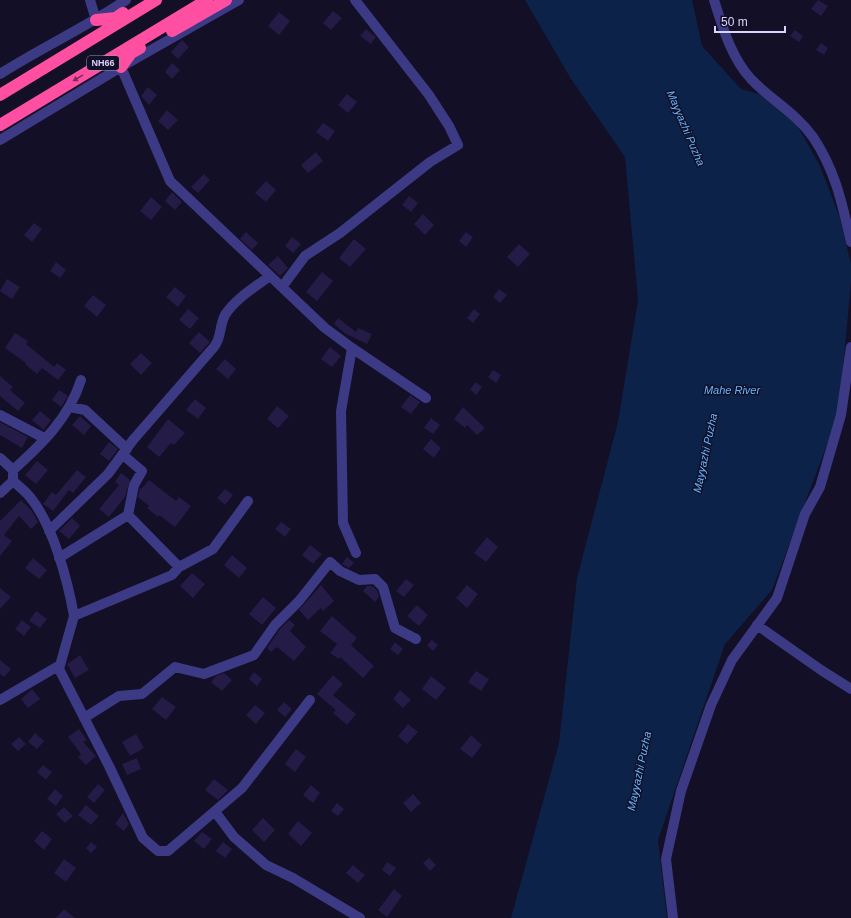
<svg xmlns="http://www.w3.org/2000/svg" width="851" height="918" font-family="Arial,sans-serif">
<rect width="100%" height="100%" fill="#130f26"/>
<path fill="#0c2248" d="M 525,0 L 692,0 L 702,46 L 741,89 L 766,96 L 792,116 L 820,166 L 840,218 L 851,264 L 851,282 L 839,413 L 772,590 L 725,644 L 658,840 L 667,918 L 511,918 L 559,743 L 577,578 L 618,422 L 638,300 L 625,157 L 571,79 Z"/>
<path fill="#241b47" d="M 818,0 L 828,6 L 821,16 L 811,9 Z
M 333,11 L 342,18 L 331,30 L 323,23 Z
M 279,12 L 290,21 L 279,35 L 268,26 Z
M 366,29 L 376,37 L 371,44 L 360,36 Z
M 795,30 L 803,36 L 799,42 L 790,36 Z
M 182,40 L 189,47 L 178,59 L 171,52 Z
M 821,43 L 828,48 L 824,55 L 816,50 Z
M 172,63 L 180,70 L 172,79 L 165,72 Z
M 148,87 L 157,95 L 149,105 L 141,96 Z
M 347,94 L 357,102 L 348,113 L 338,105 Z
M 167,110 L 178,120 L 168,130 L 158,121 Z
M 323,123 L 335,131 L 328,141 L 316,132 Z
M 316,152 L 323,161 L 308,173 L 301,165 Z
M 204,174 L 210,180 L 198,193 L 191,187 Z
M 266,181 L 276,190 L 266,202 L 255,193 Z
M 172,192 L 182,202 L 175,210 L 165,201 Z
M 409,196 L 418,203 L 411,212 L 402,205 Z
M 151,197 L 162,207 L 151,220 L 140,211 Z
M 423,214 L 434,225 L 425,235 L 414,224 Z
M 34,223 L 42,229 L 32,242 L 24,235 Z
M 246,232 L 258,243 L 252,250 L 240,239 Z
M 466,232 L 473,237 L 466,247 L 459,241 Z
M 292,237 L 301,244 L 293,253 L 285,246 Z
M 354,239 L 366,249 L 350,267 L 339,258 Z
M 519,244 L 530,254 L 518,267 L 507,257 Z
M 278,256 L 288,268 L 280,276 L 268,265 Z
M 56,262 L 66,270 L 60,278 L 50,271 Z
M 322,272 L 333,281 L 317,301 L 306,292 Z
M 7,279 L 20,287 L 12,299 L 0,291 Z
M 175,287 L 186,296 L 178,307 L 166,297 Z
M 499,289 L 507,295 L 500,303 L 493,297 Z
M 93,295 L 106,305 L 97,317 L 84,306 Z
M 188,309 L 199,318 L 190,329 L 179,320 Z
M 474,309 L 480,314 L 473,323 L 467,318 Z
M 338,318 L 356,332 L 358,328 L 372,334 L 367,344 L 346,334 L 334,324 Z
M 199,332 L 210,342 L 200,353 L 189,343 Z
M 15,333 L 28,341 L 26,344 L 54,367 L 57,363 L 66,370 L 58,380 L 42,368 L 37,374 L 25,364 L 26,363 L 5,348 Z
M 330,347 L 341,356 L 332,367 L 321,359 Z
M 141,353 L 152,363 L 141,375 L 130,364 Z
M 225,359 L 236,369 L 228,379 L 216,369 Z
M 493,370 L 501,375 L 496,383 L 488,377 Z
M 0,376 L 13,387 L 10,390 L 25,403 L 18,411 L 0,396 Z
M 476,382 L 482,387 L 476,395 L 470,389 Z
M 59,390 L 68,396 L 61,407 L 52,400 Z
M 410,395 L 420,402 L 411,414 L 401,407 Z
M 195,399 L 206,408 L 198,419 L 186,410 Z
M 277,406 L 289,416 L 278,428 L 267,419 Z
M 463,407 L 485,428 L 477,435 L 467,425 L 465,428 L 454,419 Z
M 40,411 L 51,420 L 44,430 L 32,420 Z
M 80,416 L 91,426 L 84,435 L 72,425 Z
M 431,418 L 440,425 L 433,434 L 424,428 Z
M 168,419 L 185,433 L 174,445 L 171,443 L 159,457 L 147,447 Z
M 0,422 L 28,437 L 22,448 L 0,435 Z
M 431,439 L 441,448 L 434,458 L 423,449 Z
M 109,442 L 118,449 L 109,461 L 100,454 Z
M 37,461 L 48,470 L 36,484 L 25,475 Z
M 77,470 L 86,477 L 73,493 L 69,490 L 53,511 L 43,504 L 52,492 L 56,495 Z
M 121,473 L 130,480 L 125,497 L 109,517 L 99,509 L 119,485 L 115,482 Z
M 149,480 L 176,501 L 179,497 L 191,506 L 175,527 L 159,515 L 158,517 L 147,508 L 149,506 L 138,497 L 140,488 L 141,489 Z
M 225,489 L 233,495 L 225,505 L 217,498 Z
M 21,500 L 32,511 L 38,522 L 31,529 L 19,516 L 4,535 L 12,541 L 0,556 L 0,521 Z
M 72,518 L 80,526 L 69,539 L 59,531 Z
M 281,522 L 291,529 L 285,537 L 275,529 Z
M 487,537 L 498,547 L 486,562 L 474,553 Z
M 310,545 L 322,554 L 313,564 L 302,555 Z
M 232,555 L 247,568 L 239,578 L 224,565 Z
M 347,557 L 354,563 L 349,568 L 342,564 Z
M 33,558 L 47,570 L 39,579 L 25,568 Z
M 192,573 L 205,584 L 193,598 L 180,586 Z
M 406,579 L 414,585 L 404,597 L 396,591 Z
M 321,585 L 334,601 L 323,611 L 321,608 L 308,620 L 299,610 Z
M 467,585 L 478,594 L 467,608 L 456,598 Z
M 367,586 L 372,586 L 377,590 L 379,597 L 375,602 L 363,591 Z
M 0,588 L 11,597 L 0,609 Z
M 263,597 L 276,608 L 262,625 L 249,614 Z
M 417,605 L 428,615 L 419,626 L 407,616 Z
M 36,611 L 47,619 L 40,628 L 29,621 Z
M 332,616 L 357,638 L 351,645 L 374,666 L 363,678 L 340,657 L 339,659 L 330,653 L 337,644 L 320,631 Z
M 22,620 L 31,627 L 24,636 L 15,629 Z
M 289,620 L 295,625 L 290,631 L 306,647 L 294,661 L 277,647 L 271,652 L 267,648 L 280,629 Z
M 432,640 L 438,645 L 433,651 L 427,645 Z
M 395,642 L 403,649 L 398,655 L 390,649 Z
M 80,655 L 89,670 L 75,678 L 67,664 Z
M 0,660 L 11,669 L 4,677 L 0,674 Z
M 476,671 L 489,679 L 481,691 L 468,682 Z
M 254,672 L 262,679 L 257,686 L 249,679 Z
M 224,673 L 232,680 L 222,691 L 211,682 L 216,676 Z
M 333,675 L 343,684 L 333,695 L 356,714 L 347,725 L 333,713 L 336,710 L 317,694 Z
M 431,676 L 446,688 L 436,700 L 422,689 Z
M 32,689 L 40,699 L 28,708 L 21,699 Z
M 400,690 L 411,700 L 403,708 L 393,699 Z
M 162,697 L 176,707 L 166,720 L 152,709 Z
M 284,702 L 292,709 L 285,717 L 277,710 Z
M 255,705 L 265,713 L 256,724 L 246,715 Z
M 408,724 L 418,732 L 407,744 L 398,736 Z
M 79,729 L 87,740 L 83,742 L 96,756 L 86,765 L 78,757 L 81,754 L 68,737 Z
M 35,733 L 44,741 L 37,749 L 28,742 Z
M 136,734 L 144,748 L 130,756 L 122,742 Z
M 471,735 L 482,745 L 472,758 L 460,749 Z
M 19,737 L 26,744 L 18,751 L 11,744 Z
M 296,749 L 306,757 L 295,772 L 285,764 Z
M 137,758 L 141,769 L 127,775 L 122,764 Z
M 43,765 L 52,772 L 46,780 L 37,772 Z
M 214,779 L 228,790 L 218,800 L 205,790 Z
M 98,784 L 105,790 L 94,803 L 87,797 Z
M 311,785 L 320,793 L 313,803 L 303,795 Z
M 55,789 L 63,796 L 56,806 L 47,799 Z
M 413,794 L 421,803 L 411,812 L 403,803 Z
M 337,803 L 344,809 L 338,816 L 331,811 Z
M 86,805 L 99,816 L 91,825 L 78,815 Z
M 64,807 L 73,816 L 65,823 L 56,814 Z
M 123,813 L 129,824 L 124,831 L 115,824 Z
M 263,818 L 275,830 L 264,842 L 252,830 Z
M 298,821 L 312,833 L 301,846 L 288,834 Z
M 42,831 L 52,839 L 44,850 L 34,841 Z
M 202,832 L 212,839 L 204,849 L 194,841 Z
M 91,842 L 97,847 L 91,853 L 86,848 Z
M 223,842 L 232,849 L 225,858 L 216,851 Z
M 429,858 L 436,865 L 430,871 L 423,863 Z
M 64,859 L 76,868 L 66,882 L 54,873 Z
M 387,862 L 396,868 L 390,876 L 382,870 Z
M 353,865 L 365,875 L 358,883 L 346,873 Z
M 394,889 L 402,896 L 387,917 L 378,910 Z
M 64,909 L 75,918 L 56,918 Z"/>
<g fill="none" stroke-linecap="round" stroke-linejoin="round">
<path stroke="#3d3a85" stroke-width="10" d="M 90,0 L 96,20
M 714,0 C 723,28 731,57 751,79 C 771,100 796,113 813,137 C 836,172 842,203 851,242
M 121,67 L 170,181 L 325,328 L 352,348 L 341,411 L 343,523 L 356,553
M 0,74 C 41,48 86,27 126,0
M 0,140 L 121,67 L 239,0
M 282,287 L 305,256 L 340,233 L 430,162 L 458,145 L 449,126 L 429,95 L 355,0
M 352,348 L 426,398
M 70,407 L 85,410 L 127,449
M 0,415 L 44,438
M 123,455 L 142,471 L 134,485 L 128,515
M 0,458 L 13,470 L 13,481 C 20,487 28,493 33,501 C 54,529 68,582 74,616
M 13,470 C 42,444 69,418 81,380
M 0,493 L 13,481
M 49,531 L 108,474 L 133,440 L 214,347 C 222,337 219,326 225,315 C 235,299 255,287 270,276
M 59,558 L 128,515 L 179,567 L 172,575 L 74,616 L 59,669 L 109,766 L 143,838 L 158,851 L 168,851 L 242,788 L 310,700
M 179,567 L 213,549 L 248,501
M 757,625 L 821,670 L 851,689
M 0,700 L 60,665
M 84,718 L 119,696 L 142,694 L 175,667 L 204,674 L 254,655 L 275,625 L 299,601 L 330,562 L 340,571 L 359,580 L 375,579 L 383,587 L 395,628 L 416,639
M 216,813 L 234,837 L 266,865 L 293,878 L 360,918
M 673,918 L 666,859 L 681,791 L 711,705 L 732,660 L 777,598 L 805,514 L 820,487 L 841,415 L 851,347"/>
<path stroke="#ff4fa3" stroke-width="12" d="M 96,20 L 116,18 L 123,13
M 172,31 L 226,0
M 121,67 L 131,53 L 140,48
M 0,95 L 156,0
M 0,125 L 207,0"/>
</g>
<defs><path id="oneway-solid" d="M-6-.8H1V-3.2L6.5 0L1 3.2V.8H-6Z"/></defs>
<use fill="#7d2c5e" href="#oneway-solid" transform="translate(78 78) rotate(149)"/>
<g text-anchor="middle" stroke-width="3" stroke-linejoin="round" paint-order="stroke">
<rect fill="#130f26" stroke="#9e99be" stroke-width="1" x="87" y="56" width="32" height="14" rx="3"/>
<g font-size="9" font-weight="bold" fill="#d9d4ff">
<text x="103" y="66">NH66</text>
</g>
<g font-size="11" font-style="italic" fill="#62b6ff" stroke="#130f26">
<text transform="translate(686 128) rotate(67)" y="4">Mayyazhi Puzha</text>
<text x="732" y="394">Mahe River</text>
<text transform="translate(705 453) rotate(-78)" y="4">Mayyazhi Puzha</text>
<text transform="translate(639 771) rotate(-78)" y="4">Mayyazhi Puzha</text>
</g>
</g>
<path d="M715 26v6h70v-6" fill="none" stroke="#d9d4ff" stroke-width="2"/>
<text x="721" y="26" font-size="12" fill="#d9d4ff" stroke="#130f26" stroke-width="3" paint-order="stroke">50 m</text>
</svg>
